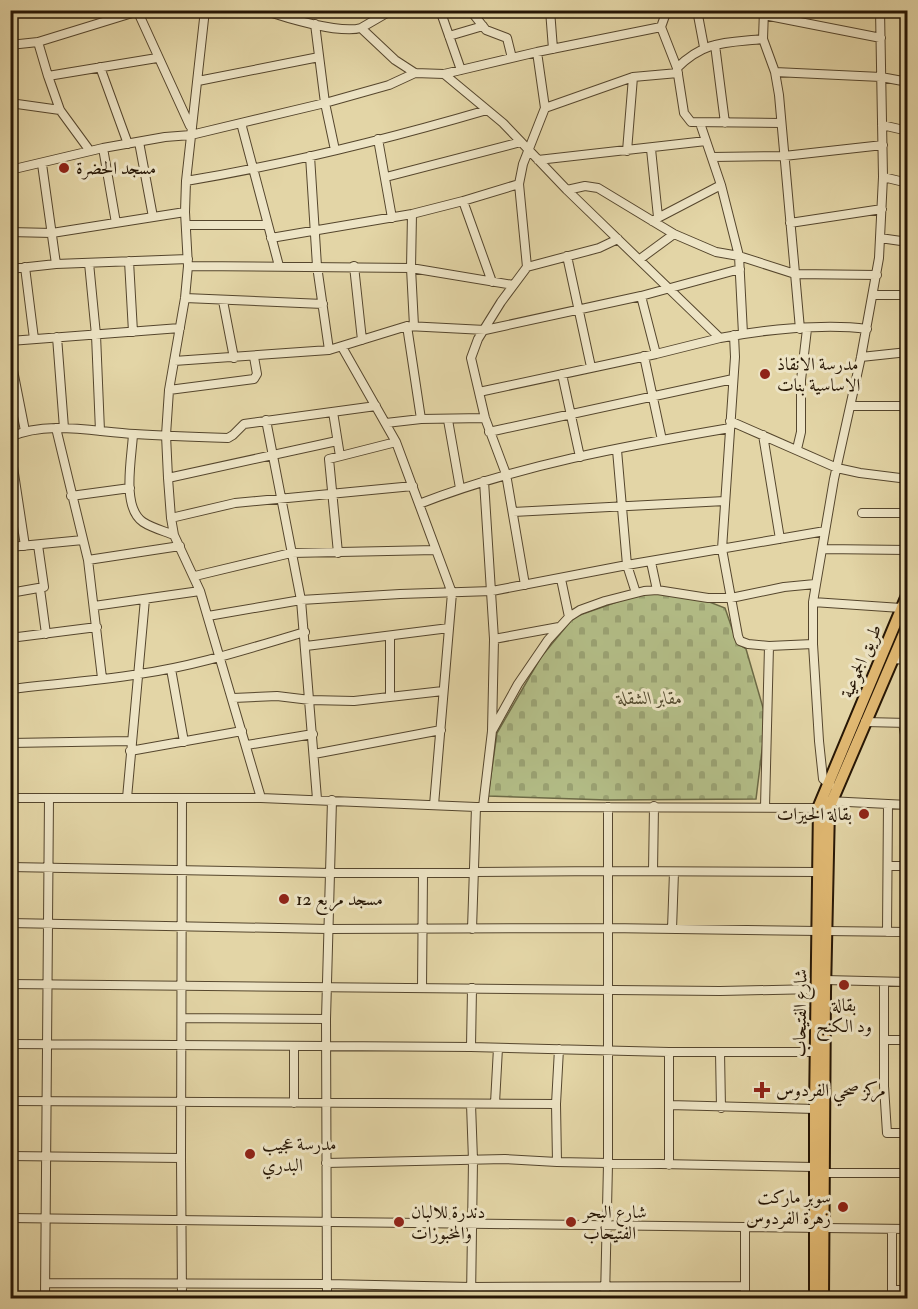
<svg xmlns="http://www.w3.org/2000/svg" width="918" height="1309" font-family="'IM FELL Double Pica',Amiri,serif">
<defs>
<pattern id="cemetery-stones" width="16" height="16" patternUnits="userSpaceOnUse" patternTransform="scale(1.5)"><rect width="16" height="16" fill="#b3bd87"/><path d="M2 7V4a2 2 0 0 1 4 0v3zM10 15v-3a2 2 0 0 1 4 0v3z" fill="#9aa273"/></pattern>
</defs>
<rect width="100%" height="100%" fill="#e3d5a6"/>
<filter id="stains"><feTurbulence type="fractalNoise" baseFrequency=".00333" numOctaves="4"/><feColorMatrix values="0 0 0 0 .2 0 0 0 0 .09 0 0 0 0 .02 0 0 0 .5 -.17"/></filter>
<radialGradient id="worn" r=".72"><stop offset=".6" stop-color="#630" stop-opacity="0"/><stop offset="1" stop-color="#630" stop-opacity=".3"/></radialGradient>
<path fill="url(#cemetery-stones)" stroke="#6c6a46" stroke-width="1.5" d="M 651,590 L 694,596 L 725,608 L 737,643 L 746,649 L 766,718 L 756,799 L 607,800 L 488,796 L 497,733 L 541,657 L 574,617 Z"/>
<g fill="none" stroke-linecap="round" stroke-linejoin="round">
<defs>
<path id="minor" d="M 137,10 L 190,126
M 205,10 L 186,181 L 185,212 L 188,266 L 185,298 L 169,390 L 166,435 L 168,478 L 171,518 L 174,535 L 200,591 L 261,798
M 264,10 C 286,18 340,34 361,28 L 395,60 L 415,73 L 444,74 L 537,52 L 661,27 L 667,10
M 440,10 L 461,70
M 470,10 L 486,30 L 507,38 L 512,58
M 550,10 L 553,49
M 697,10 L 704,47
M 764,10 L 763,39 L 775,72 L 779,95 L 800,329
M 764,15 L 881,38
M 315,24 L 325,103 L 335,150
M 661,27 L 677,68 L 684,113 L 691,122 L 781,123
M 361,28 L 392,10
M 449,36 L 483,26
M 38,42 L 48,76 L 60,110 L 90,151
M 10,45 L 38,42 L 142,10
M 715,45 L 725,123
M 100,67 L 128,144
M 677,68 C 705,40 726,43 763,39
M 775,72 L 881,77 L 908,82
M 444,74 L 503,123 L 567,190 L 720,338 C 761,330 825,323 867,329
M 48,76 L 157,58
M 198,81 L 319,57
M 10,103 L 60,110
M 545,108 L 633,77 L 678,73
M 241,123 L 279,266
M 700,123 L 721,185 L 739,256 L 743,334
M 882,125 L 908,131
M 378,139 L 392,218
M 139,142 L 153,217
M 103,148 L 116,223
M 651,149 L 658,217
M 627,151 L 633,77
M 310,156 L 317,266 L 329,350
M 712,157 L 784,156 L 883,145
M 538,160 L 706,141
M 42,164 L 56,264
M 10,170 L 103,148 L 165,137 L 191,135 L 325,103 L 389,85 L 415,73
M 386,177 L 521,142
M 883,177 L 908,183
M 186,181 C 288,164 388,139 487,110
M 567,190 L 585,186 L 598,188 L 674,234 L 716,252 L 739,256 L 795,274 L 877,275
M 463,201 L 492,282
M 412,214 L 411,268 L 414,326
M 652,221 L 721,185
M 790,223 L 882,209
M 186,225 L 267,225
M 10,232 L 52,233 L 185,212
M 271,238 L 412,214 L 463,201 L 519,184
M 880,238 L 908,242
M 567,256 L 591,367
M 640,259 L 674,234
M 129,261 L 133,332
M 89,263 L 96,335 L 100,431
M 188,266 L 411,268 L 513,285
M 354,266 L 362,340
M 25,267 L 34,339
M 527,267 L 599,248 L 618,239
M 10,269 L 56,264 L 188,259
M 874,295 L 908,295
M 641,296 L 656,354
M 185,298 L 323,304
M 223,301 L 234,358
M 407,326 L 421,419
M 734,335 L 735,357 L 722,549 L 738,636 L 740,641 L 748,644 L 769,646 L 813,644
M 57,337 L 64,428
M 10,341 L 180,328
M 342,347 L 396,442 L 452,593 L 434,805
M 10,355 L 25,431
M 644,356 L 662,440
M 861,357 L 908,352
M 174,361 L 329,350 L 407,326 L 485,330 L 641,296 L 740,269
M 562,374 L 580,457
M 169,390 L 254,379 L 257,374 L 254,357
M 479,392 L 656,354 L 720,338
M 851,406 L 908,406
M 333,412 L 340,456
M 266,420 L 301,600 L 317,799
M 448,420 L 460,488
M 730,421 L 837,468 L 860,473 L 908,479
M 386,423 L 421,419 L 485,418
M 56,428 L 88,560 L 102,678
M 489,432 L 733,379
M 133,434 C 132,457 121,507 143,522 C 152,528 164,531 174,535
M 763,435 L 780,539
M 10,437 C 49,420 94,432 135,434 C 166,436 197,437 228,438 L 233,435 L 244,424 L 376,406
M 10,447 L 25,546
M 797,449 L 801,432 L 801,380 L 807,329
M 617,450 L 627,565 L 636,593
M 168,478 L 337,441
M 71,496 L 130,488
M 419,504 C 519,465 625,446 730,428
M 513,512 L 725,501
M 862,513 L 908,513
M 171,518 L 235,503 L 413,486
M 10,547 L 83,540
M 822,549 L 908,550
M 338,553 L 329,459 L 396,442
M 88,560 L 180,546
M 651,562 L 657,590
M 195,576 L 291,553 L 436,550
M 561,579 L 569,617
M 525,585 L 506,474 L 485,418 L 471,358 L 478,339 L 501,302 L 527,267 L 519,184 L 523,164 L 545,108 L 537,52
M 40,589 L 46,634
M 10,593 L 44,587 L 38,545
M 813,602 L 901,608
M 94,606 L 200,591
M 208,616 L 301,600 L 400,594 L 492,591 L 627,565 L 825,531
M 390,636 L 390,697
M 10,638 L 97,627
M 494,639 L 559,627
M 306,646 L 449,628
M 893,659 L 908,660
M 171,669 L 184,742
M 10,689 C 53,684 97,681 139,674 C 196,666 250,648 305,632
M 233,698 L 277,696 L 310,700 L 354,701 L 443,691
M 865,722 L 908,723
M 903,723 L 908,752
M 492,731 L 518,684 L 548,640 L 569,617 L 580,610 L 605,601 L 644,591 L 657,590 L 708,598 L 731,598 L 784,587 L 815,584
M 10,743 L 131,741
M 247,745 L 313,734
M 130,751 L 242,731
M 314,754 L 441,730
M 830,785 L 823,779 L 819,741 L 813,644 L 813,602 L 834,479 L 861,357 L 879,258 L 883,177 L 880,10
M 10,798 L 261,798 L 476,807 L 822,808
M 127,798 L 145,599
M 828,801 L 908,805
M 483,807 L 492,731 L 494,639 L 484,481
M 765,807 L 769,646
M 888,866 L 908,866
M 10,867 L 330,873 L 608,871 L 818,872
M 653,871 L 654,806
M 10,923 L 328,929 L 607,928 L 818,931
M 472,929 L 476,807
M 672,929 L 674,872
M 826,931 L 908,932
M 887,932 L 888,804
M 825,980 L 908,982
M 884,982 L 884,1086 L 887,1133 L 908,1133
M 10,984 L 720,991 L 817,989
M 422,988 L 423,873
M 182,1018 L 326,1019
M 885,1040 L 908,1040
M 10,1044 L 471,1047 L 669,1052 L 816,1052
M 471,1047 L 472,988
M 720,1052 L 721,1108
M 10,1101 L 556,1104
M 294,1103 L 294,1046
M 495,1103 L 498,1048
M 669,1105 L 815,1109
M 10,1156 L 181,1158 L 182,1298
M 181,1158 L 182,798
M 557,1162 L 556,1104 L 559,1049
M 326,1163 L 505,1159 L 557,1162 L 814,1167
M 669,1165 L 669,1052
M 823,1173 L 908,1173
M 10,1218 L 908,1229
M 46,1283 L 327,1284 L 471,1287 L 745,1286
M 892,1290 L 908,1290
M 45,1298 L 49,798
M 327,1298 L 326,1019 L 332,800
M 471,1298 L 473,1160 L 471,1104
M 605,1298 L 608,1164 L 608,807
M 745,1298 L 745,1227
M 892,1298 L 892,1229"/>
<path id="major" d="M 815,1298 L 815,1109 L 819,806 L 908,593
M 823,1298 L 825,992 L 829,808 L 908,624"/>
</defs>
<use href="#minor" stroke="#55462d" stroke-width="10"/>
<use href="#major" stroke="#261605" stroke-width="14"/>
<use href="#minor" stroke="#ede4c5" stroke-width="8"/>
<use href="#major" stroke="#e2ba73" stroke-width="10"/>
</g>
<g fill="#8f2418" stroke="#ede4c5" stroke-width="2">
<circle cx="64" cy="168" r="6"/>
<circle cx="765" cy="374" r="6"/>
<circle cx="864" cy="814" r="6"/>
<circle cx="284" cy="899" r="6"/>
<circle cx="844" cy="985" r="6"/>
<path d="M759 1081h6v6h6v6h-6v6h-6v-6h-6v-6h6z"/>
<circle cx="250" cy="1154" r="6"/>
<circle cx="843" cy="1207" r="6"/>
<circle cx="399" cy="1222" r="6"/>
<circle cx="571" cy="1222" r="6"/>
</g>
<g text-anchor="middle" stroke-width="6" stroke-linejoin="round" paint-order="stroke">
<g font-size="18" fill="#261605" stroke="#ede4c5" text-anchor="start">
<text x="76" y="174">مسجد الحضرة</text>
<text x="777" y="370">مدرسة الانقاذ<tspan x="777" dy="21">الاساسية بنات</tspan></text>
<text x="852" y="820" text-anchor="end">بقالة الخيرات</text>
<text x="296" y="905">مسجد مربع 12</text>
<text x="844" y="1011" text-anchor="middle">بقالة<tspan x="844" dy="21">ود الكنج</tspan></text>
<text x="776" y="1096">مركز صحي الفردوس</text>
<text x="262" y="1150">مدرسة عجيب<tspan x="262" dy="21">البدري</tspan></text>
<text x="831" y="1203" text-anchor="end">سوبر ماركت<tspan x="831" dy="21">زهرة الفردوس</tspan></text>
<text x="411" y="1218">دندرة للالبان<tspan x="411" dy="21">والمخبوزات</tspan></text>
<text x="583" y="1218">شارع البحر<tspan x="583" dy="21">الفتيحاب</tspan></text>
</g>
<g font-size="18" fill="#261605" stroke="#ede4c5">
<text transform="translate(861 661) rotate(-67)" y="6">طريق الجموعية</text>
<text transform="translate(800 1013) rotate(-89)" y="6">شارع الفتيحاب</text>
</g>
<g font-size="18" font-style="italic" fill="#50482c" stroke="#ede4c5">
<text x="650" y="704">مقابر الشقلة</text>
</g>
</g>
<rect width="918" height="1309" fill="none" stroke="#e3d5a6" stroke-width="36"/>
<rect x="12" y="12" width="894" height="1285" fill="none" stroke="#261605" stroke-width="3"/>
<rect x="18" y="18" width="882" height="1273" fill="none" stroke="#261605" stroke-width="1.5"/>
<rect width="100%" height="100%" filter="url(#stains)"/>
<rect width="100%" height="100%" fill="url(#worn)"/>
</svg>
